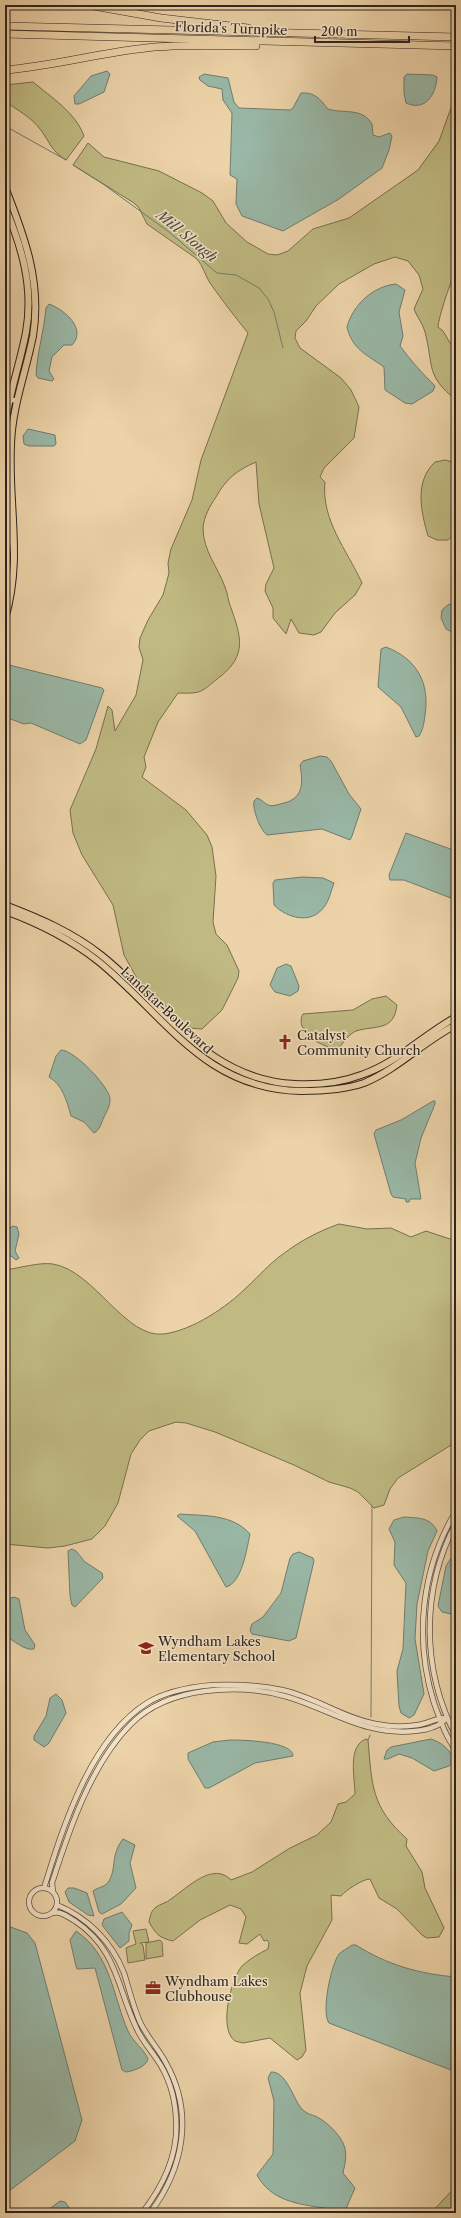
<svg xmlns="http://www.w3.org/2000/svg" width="461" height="2218" font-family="'Libre Caslon Text',serif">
<rect width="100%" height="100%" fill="#edd3a9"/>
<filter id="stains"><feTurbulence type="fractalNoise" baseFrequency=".005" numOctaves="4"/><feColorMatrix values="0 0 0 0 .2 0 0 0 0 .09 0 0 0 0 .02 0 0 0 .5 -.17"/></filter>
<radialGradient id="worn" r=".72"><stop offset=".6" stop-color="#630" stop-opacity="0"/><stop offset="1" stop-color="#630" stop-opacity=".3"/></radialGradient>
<path fill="#c0ba82" stroke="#786f50" d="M 33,82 C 51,97 76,113 84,136 L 66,160 C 51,151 50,142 40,129 C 31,117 17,110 5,101 L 5,85 Z
M 456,94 L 456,272 C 452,276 438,319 438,327 L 443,331 L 456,353 L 456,400 C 425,375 434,366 425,332 C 423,324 417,317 414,309 L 423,289 L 419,275 L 408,261 L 395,257 L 374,264 L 339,284 L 316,306 L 306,321 L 296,331 L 295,338 L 300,348 L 341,378 L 351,390 L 359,407 L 354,438 L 324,468 L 320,477 L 325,482 C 321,520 347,550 362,583 L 355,595 L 335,613 L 321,632 L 314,635 L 299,633 L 291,619 L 286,634 L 273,618 L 273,608 L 265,591 L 266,584 L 274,568 L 259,504 L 256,462 C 237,470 226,479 216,497 C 210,506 204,516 203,528 C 203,551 218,567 225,587 C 228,594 228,601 231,608 C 241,636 247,655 221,676 C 201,691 205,694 178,693 L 158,722 L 144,757 L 146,767 L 142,777 L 186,810 L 207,835 L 212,847 L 216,876 L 213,922 L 216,934 L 227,945 L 239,971 L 238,978 L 222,1010 L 202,1029 L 190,1028 L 139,982 L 124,955 L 113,905 L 82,855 L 73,833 L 70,810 L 96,749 L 108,706 L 112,710 L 115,731 L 136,695 L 143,660 L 139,647 L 140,638 L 148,620 L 163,595 L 169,573 L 168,563 L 171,549 L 192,500 L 201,460 L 248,333 C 235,317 222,300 210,283 C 205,275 203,266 197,259 L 147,224 L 139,208 L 134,203 L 73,165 L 88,143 L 104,157 L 159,171 L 202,193 L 213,201 L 226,223 L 247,242 L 268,254 L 277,255 L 288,251 L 313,229 L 349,218 L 418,170 L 439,141 Z
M 445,460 L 456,463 L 456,532 L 448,540 L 437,540 L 428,536 C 421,511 414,482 435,462 Z
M 386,996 L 397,1005 C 394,1032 375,1025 356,1031 C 349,1034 343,1043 338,1049 C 324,1049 293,1031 303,1014 L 353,1010 L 372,999 Z
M 339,1224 L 367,1229 L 391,1228 L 411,1237 L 426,1231 L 456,1241 L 456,1442 L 398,1478 L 390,1489 L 384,1505 L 374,1508 L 358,1492 L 350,1488 L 329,1482 L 294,1465 L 215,1432 L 186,1423 L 176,1422 L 149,1431 L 140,1440 L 131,1454 L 118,1503 L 105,1526 L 92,1539 L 65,1546 L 48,1548 L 5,1544 L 5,1270 C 20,1268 39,1262 53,1264 C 95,1271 125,1339 164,1334 C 193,1330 227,1307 247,1287 C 259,1276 270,1263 283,1254 C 300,1241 319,1231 339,1224 Z
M 366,1739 L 368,1740 C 372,1785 371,1807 407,1839 L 406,1846 L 422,1872 L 425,1888 L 444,1928 L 439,1937 L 427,1938 L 422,1935 L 397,1909 L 379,1898 L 370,1879 C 363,1879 346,1890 341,1896 L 331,1895 L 332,1920 L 307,1966 L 300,1993 L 306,2050 L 302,2057 L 297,2060 L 270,2038 L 243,2043 L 235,2041 C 218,2029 231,1979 242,1966 C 249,1959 260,1953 268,1949 L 269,1943 L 267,1940 L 264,1941 L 260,1934 L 247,1944 L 239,1943 L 246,1917 L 241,1909 L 230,1905 L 200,1920 L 173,1941 C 159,1938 156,1934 149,1922 C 150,1917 151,1911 155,1908 C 159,1904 167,1903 171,1899 C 187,1888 213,1861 231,1880 L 252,1872 L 290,1848 L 317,1835 L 331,1822 L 338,1804 L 346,1802 L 355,1794 C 355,1779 347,1746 366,1739 Z
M 146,1929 L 149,1942 L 140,1943 L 143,1945 L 145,1960 L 128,1963 L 126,1948 L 136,1944 L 133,1931 Z
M 160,1940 L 162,1942 L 163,1956 L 146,1959 L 146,1943 Z
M 456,2186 L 456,2213 L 431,2213 Z"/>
<path fill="#99b8a7" stroke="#6f7d70" d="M 107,71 L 110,74 L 104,92 L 79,104 L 75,104 L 74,96 L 91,76 Z
M 204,74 L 228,78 L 234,102 L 239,108 L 290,110 L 293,108 L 301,93 C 315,92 320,99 328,109 C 343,114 362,107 372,124 L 373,135 L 379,137 L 390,133 L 392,136 L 389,150 L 382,168 L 339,199 L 283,231 L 242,216 L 236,204 L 237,179 L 230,175 L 232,113 L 223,100 L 222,89 L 208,86 L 200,80 L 199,77 Z
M 407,74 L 433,75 L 437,77 C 436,94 426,112 406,103 L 404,93 L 404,77 Z
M 396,284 L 405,290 L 399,312 L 403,336 L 400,346 C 411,361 422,373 435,386 L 433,391 L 412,404 L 405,403 L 385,390 L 384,367 C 367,355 352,349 347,327 C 353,305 373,286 396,284 Z
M 49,304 C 65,310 87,329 72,345 L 64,345 L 52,357 L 49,371 L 54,379 L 52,381 L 38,378 L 36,375 C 37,353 44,331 46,308 Z
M 28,429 L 55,435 L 56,444 L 54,446 L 29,446 L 24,444 L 23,436 Z
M 449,604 L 456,606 L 456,634 L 446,629 L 441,618 L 442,610 Z
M 386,647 C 417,659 430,683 425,715 C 424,723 423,730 419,736 L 416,737 L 401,707 L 378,687 L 381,649 Z
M 5,664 L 102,688 L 104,690 L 86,740 L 80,744 L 31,723 L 24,724 L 5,717 Z
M 320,756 L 327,757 L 331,761 L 349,794 L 361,809 L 352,836 L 350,840 L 322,829 L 267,835 C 260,830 252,808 254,801 L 257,798 C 261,799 264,803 268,805 C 273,807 279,804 284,803 C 304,798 303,782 300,765 L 303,761 Z
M 406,833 L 456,851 L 456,900 L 404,880 L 390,880 L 389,875 Z
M 302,877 L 323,878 L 334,883 C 331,891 329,901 324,907 C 311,925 287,918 274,905 L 273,883 L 275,880 Z
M 286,964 L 291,966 L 299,986 L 298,991 L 290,996 L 275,992 L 270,985 L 277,968 Z
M 61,1050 C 74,1050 109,1086 110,1099 C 110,1106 107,1111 104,1117 C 101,1123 100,1130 94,1133 L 84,1122 L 71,1116 C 67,1101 62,1084 49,1077 L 56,1056 Z
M 433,1101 L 435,1101 L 435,1104 L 421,1138 L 415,1163 L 421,1199 L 410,1199 L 409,1202 L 406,1202 L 406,1199 L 393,1197 L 391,1194 L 374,1134 L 376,1130 L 401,1120 Z
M 13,1226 L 17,1227 L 19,1234 L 15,1251 L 19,1258 L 16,1260 L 11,1256 L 5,1256 L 5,1231 Z
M 180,1514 C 206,1516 232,1514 250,1534 C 247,1548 242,1583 226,1587 L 195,1531 L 177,1516 Z
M 404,1517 C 417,1518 431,1517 437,1531 L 428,1551 L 417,1604 L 415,1639 L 424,1694 L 414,1715 L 409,1718 L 401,1713 L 399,1706 L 397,1671 L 403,1649 L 406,1583 L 394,1565 L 395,1542 L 389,1529 L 394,1520 Z
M 72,1549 L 76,1551 L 85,1562 L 102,1573 L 103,1578 L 75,1607 L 72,1605 L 70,1596 L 68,1551 Z
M 299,1552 L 313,1558 L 314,1561 L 296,1638 L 289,1641 L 252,1634 L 250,1630 L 252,1624 L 263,1617 L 281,1593 L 290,1558 L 293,1554 Z
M 451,1558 L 456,1562 L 456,1615 L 442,1612 L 438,1606 L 446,1566 Z
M 14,1597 L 19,1599 L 25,1630 L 35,1645 L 34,1649 C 24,1651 14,1640 5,1636 L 5,1600 Z
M 56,1694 L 62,1700 L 66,1713 L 49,1743 L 44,1747 L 34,1740 L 34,1736 L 46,1716 L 50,1698 Z
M 431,1739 C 441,1742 453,1751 453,1762 L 449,1766 L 434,1771 L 412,1758 L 399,1754 L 388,1759 L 384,1759 L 387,1750 L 391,1747 Z
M 230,1740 C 242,1740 293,1741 293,1756 L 255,1763 L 209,1788 L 205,1788 L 188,1759 L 188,1753 L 213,1742 Z
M 123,1839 L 135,1845 L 130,1863 L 136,1888 L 121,1904 L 102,1914 L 99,1912 L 93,1891 C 98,1887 106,1887 109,1881 C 117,1867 110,1856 123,1839 Z
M 68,1888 L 74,1888 L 87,1893 L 94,1916 L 88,1915 L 69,1902 L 65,1892 Z
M 122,1912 L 132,1925 L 129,1933 L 129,1941 L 120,1948 L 102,1925 L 104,1919 Z
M 5,1925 L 27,1933 L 35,1943 L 82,2120 L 75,2141 L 5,2194 Z
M 76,1931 C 111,1954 113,1997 128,2031 C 133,2042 144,2049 148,2059 C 146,2067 133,2071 126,2072 L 122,2070 L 95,1968 L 77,1969 L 76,1966 L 70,1940 Z
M 352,1945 L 356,1945 C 387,1965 420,1974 456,1977 L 456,2072 L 329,2023 C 321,2012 331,1965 339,1954 C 342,1951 348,1948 352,1945 Z
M 271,2072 C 286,2071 293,2098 301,2108 C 306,2114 311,2114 317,2117 C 327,2122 338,2133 343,2143 C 348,2153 345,2163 343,2173 L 355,2188 L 345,2211 C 337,2212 331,2209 324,2208 C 298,2204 271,2201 257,2175 L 273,2154 L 274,2101 L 268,2078 Z
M 60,2201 L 65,2202 L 73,2213 L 44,2213 Z"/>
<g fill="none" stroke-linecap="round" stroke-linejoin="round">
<path stroke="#6f7d70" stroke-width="1" d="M 5,126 L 66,160
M 73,165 L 103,184 L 169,232 L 217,273 L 236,275 L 259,288 L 268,299 L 274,312 L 283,348
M 371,1717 L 372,1506
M 368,1740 L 370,1735"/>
<defs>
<path id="minor" d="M 5,398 L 17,401
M 456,1511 C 421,1569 414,1639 434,1703 C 440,1719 445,1736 456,1750
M 456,1523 C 421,1589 421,1669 456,1736
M29 1902a14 14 0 1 1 28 0a14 14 0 1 1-28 0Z
M 44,1888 C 63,1827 90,1739 147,1703 C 166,1691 190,1687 213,1685 C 237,1684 260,1685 282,1690 C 315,1697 343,1718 376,1724 C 390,1727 405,1727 418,1725 C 429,1723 436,1718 447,1718
M 53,1891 L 52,1883 C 69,1830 91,1764 131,1724 C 168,1686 240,1683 288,1697 C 334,1711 365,1736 415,1731 C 427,1730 439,1727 447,1718
M 57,1905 C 87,1917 112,1942 124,1973 C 129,1989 133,2006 140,2022 C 147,2037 158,2048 166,2063 C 194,2113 184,2168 150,2213
M 53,1913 C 61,1911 68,1917 75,1921 C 117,1949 117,1987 136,2027 C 141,2039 149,2048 156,2058 C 168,2075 175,2097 176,2118 C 179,2154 164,2185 142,2213"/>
<path id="major" d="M 5,187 C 24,235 42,282 33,336 C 26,372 12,407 11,445 C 8,506 23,558 5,619
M 5,207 C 22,247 34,288 26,332 C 20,364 9,394 5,425
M 5,487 L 8,539 L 5,586
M 5,905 C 39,918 72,932 101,955 C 164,1005 206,1080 295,1084 C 317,1085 340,1083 361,1075 C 397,1063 423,1035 456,1017
M 5,911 C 38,923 70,939 98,961 C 166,1016 203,1089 301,1091 C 322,1091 344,1090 364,1083 C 398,1069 424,1041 456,1025"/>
<path id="highway" d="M 88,5 L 161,18 L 248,28
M 5,26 L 456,37
M 5,34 L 456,46
M 5,70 C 53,66 99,53 146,48 C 183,44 220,46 256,46"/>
</defs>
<use href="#minor" stroke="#5e5041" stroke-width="6"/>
<use href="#major" stroke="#2f241e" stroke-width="8"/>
<use href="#highway" stroke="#2f241e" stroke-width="8"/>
<use href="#minor" stroke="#f3e2c7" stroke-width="4.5"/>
<use href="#major" stroke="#edd3a9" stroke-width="6"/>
<use href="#highway" stroke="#edd3a9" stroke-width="7"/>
</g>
<defs>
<symbol id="church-bare" viewBox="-9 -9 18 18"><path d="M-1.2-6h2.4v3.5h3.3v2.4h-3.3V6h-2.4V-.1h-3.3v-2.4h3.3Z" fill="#8f2418" stroke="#f3e2c7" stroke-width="2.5" paint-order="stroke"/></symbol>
<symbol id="school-bare" viewBox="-9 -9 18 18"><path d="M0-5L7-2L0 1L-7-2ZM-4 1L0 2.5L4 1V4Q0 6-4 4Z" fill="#8f2418" stroke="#f3e2c7" stroke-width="2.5" paint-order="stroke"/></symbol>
<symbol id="office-bare" viewBox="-9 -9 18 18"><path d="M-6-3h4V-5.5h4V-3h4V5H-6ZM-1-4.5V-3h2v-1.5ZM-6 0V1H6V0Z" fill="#8f2418" stroke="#f3e2c7" stroke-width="2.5" paint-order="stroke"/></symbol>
</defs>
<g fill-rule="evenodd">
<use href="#church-bare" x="274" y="1031" width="22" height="22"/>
<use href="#school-bare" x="135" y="1637" width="22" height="22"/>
<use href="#office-bare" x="142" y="1977" width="22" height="22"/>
</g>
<g text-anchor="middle" stroke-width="3" stroke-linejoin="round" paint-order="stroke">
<g font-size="13" fill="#2f241e" stroke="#f3e2c7">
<text transform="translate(231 28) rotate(2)" y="5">Florida's Turnpike</text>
<text transform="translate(167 1010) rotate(43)" y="5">Landstar Boulevard</text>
</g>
<g font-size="13" fill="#2f241e" stroke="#f3e2c7" text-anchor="start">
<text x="297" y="1040">Catalyst<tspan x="297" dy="15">Community Church</tspan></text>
<text x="158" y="1646">Wyndham Lakes<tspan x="158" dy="15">Elementary School</tspan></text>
<text x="165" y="1986">Wyndham Lakes<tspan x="165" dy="15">Clubhouse</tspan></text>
</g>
<g font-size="14" font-style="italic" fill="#4a4940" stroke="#f3e2c7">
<text transform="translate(187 236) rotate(39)" y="5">Mill Slough</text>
</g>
</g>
<rect width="461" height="2218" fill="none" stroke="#edd3a9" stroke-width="20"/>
<rect x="6" y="6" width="449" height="2206" fill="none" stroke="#2f241e" stroke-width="2"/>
<rect x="10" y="10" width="441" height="2198" fill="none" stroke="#2f241e"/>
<path d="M315 36v6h94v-6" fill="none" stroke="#2f241e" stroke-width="2"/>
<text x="321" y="36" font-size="12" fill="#2f241e" stroke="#f3e2c7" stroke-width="3" paint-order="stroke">200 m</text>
<rect width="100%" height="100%" filter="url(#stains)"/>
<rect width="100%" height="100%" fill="url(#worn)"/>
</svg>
